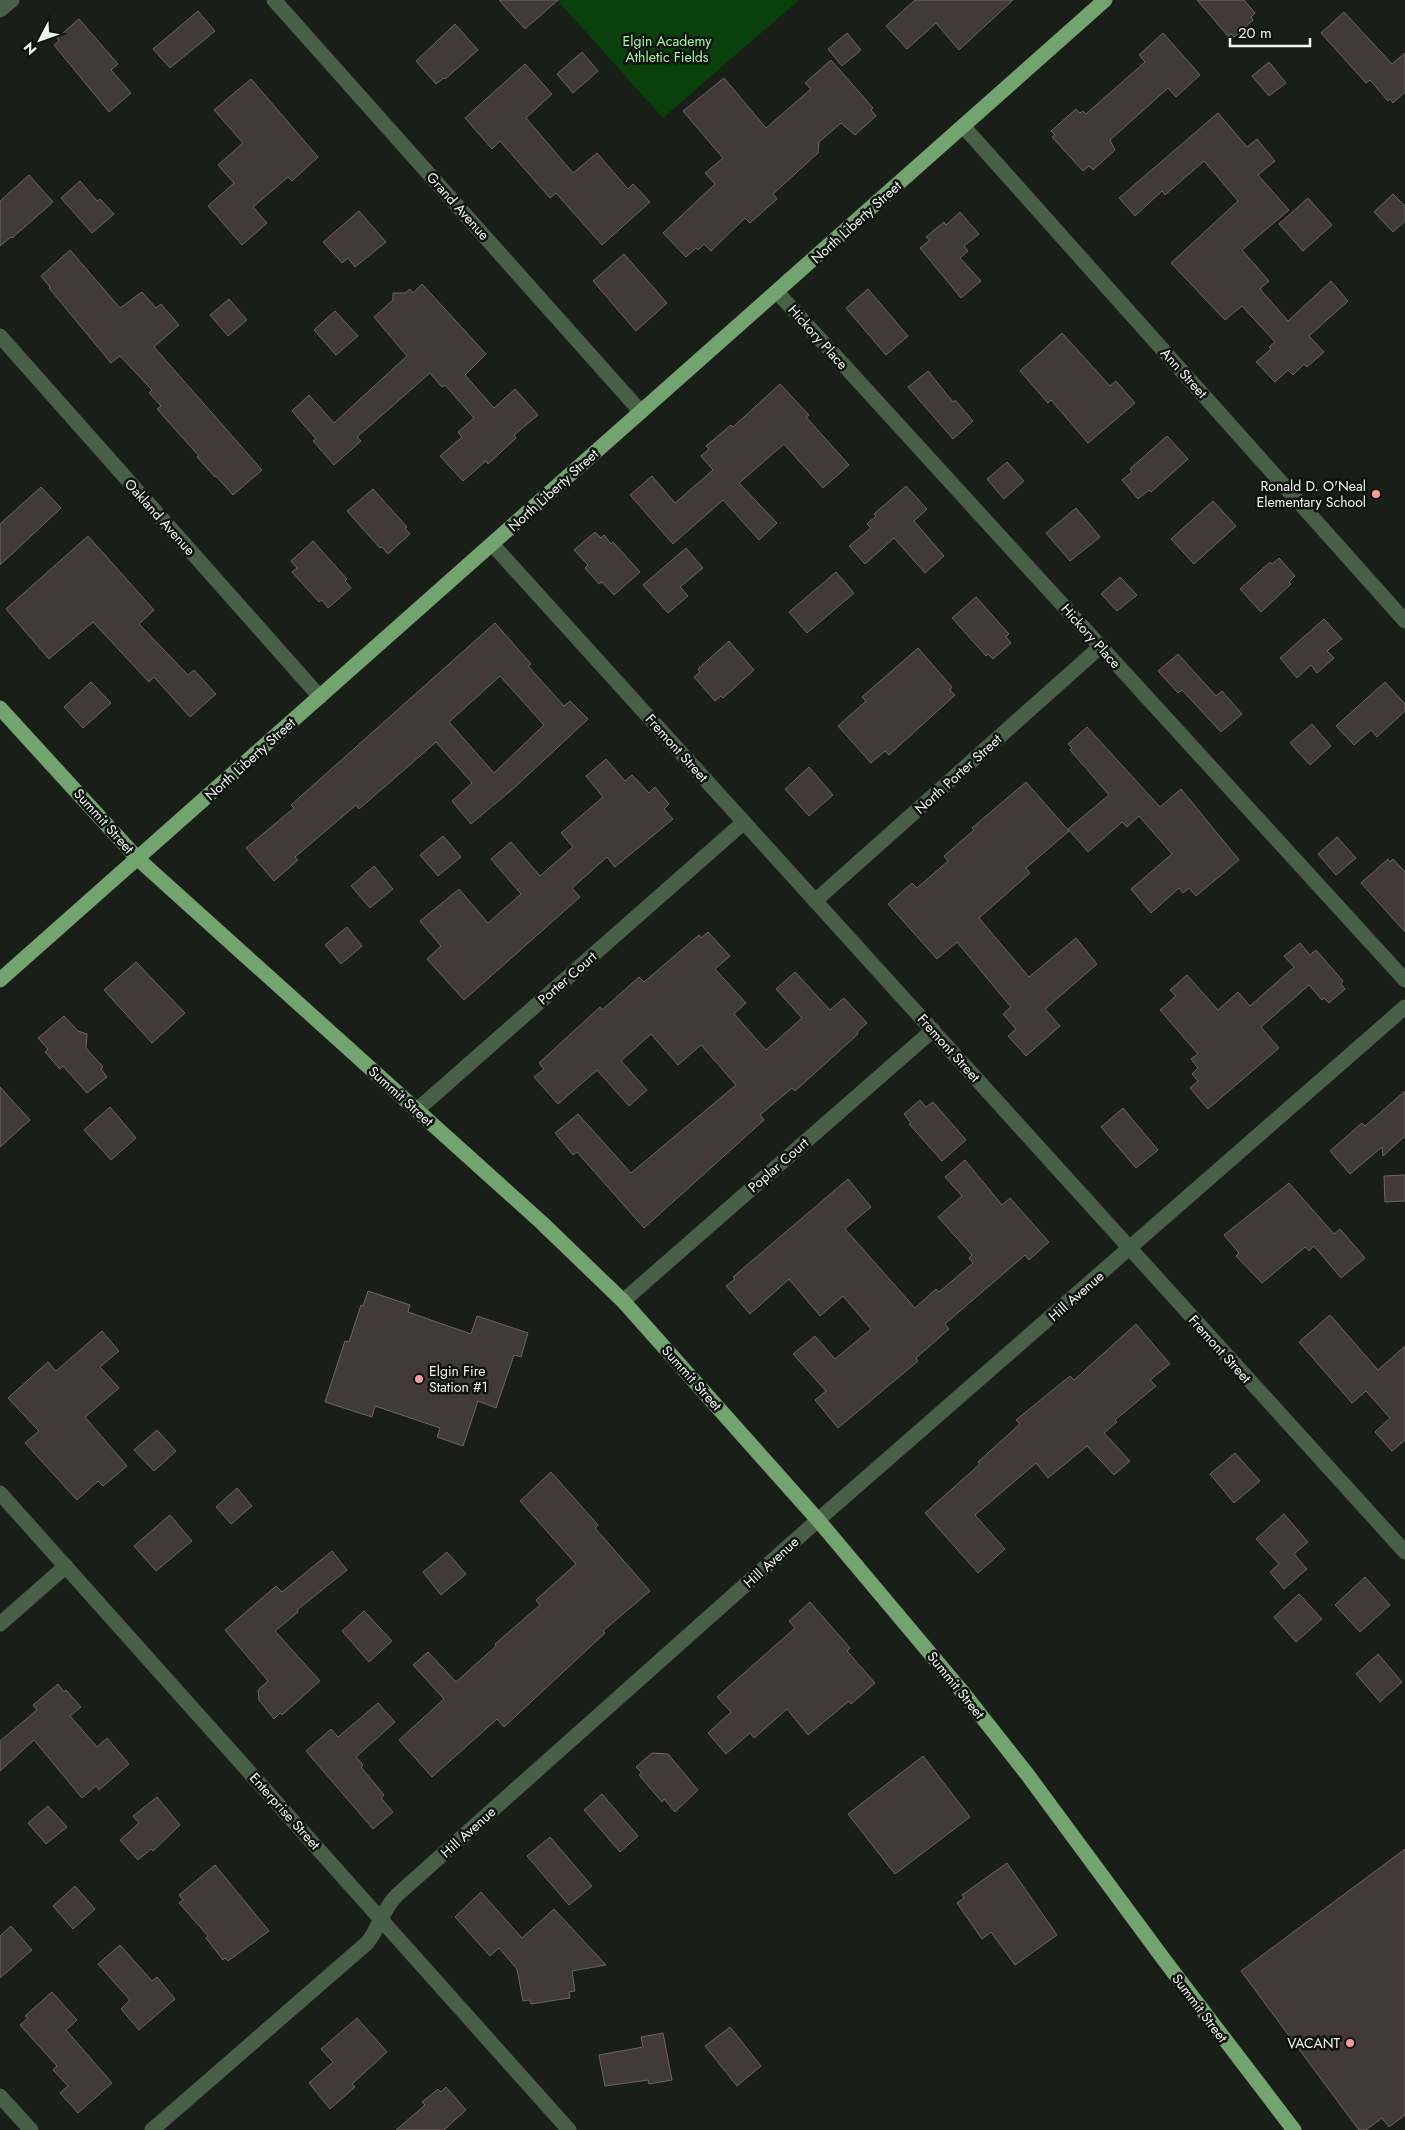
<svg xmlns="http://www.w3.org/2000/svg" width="1405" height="2130" font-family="Jost,sans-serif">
<rect width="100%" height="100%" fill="#191e18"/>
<path fill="#09400b" d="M 557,0 L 799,0 L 663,118 Z"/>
<path fill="#423a39" stroke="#6e6464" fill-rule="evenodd" d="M 499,0 L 558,0 L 525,29 Z
M 915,0 L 1013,0 L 959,50 L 936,23 L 907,49 L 886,26 Z
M 1197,0 L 1244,0 L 1255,13 L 1251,17 L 1253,20 L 1234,37 L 1231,34 L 1228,36 Z
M 198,11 L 215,31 L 170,68 L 153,49 Z
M 1344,12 L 1392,64 L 1405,53 L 1405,92 L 1393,103 L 1390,99 L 1388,101 L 1370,80 L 1366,83 L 1321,33 Z
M 79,19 L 118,64 L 111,70 L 131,93 L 109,112 L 54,45 L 59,41 L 57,38 Z
M 455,24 L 478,50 L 445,79 L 444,78 L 436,84 L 416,61 Z
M 847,33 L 861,50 L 842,66 L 828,49 Z
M 1163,33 L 1200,75 L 1176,97 L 1168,88 L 1110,140 L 1115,150 L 1093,170 L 1089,166 L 1083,171 L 1052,137 L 1055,135 L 1051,131 L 1076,109 L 1080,113 L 1083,111 L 1086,114 L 1145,62 L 1139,55 Z
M 582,52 L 598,71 L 573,93 L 557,74 Z
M 831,60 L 873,108 L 871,110 L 876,116 L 855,135 L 841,123 L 819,142 L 818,153 L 773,194 L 777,199 L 750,223 L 745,218 L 711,251 L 704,244 L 698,250 L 696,248 L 686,257 L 663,233 L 715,184 L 705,173 L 723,158 L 683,111 L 724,78 L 766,128 L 811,89 L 805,83 Z
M 1269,62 L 1286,83 L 1269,96 L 1252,76 Z
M 525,64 L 552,94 L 526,118 L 573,173 L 597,153 L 628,189 L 633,184 L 650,202 L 602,245 L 556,193 L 550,198 L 500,141 L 492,149 L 465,118 Z
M 251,79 L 318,157 L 292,181 L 288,177 L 253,207 L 267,223 L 242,245 L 208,206 L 234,183 L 218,165 L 243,143 L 214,110 Z
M 1218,113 L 1247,147 L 1257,139 L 1275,161 L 1258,175 L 1289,210 L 1242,250 L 1269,281 L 1260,289 L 1288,321 L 1331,281 L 1348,301 L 1309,336 L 1324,352 L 1307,367 L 1304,364 L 1293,375 L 1288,370 L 1275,382 L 1256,362 L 1271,349 L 1269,347 L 1275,342 L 1242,306 L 1225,320 L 1171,263 L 1238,201 L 1204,161 L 1165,195 L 1162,191 L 1135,216 L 1119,198 Z
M 29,175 L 53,202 L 12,238 L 11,237 L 0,246 L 0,201 Z
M 80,181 L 97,201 L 100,199 L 114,214 L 92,233 L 61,198 Z
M 1393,194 L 1405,206 L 1405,221 L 1393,232 L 1374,212 Z
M 1308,198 L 1332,225 L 1303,251 L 1279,224 Z
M 359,211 L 386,242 L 355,267 L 348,258 L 342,263 L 323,242 Z
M 960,212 L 979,234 L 964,246 L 968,251 L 960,258 L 981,281 L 961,298 L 920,248 L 930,240 L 926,237 L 944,222 L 946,225 Z
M 70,250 L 120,308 L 142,292 L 156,308 L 161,304 L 179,325 L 154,347 L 262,470 L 233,495 L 216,476 L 215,477 L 197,457 L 199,456 L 157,409 L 161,406 L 149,393 L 152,390 L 120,356 L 111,363 L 49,288 L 50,287 L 41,276 Z
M 624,254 L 667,303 L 636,331 L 593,281 Z
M 422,284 L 486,354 L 465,375 L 494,408 L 515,389 L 538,415 L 514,435 L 516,438 L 488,464 L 486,461 L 463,481 L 440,456 L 462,437 L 458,432 L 474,418 L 445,385 L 442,387 L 430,373 L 357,437 L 361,441 L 334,465 L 313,441 L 316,439 L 292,411 L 309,395 L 334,423 L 407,356 L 374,317 L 393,300 L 393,293 L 405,293 L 410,289 L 413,293 Z
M 868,289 L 908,336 L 886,355 L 846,308 Z
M 229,299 L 247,320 L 228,336 L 210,315 Z
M 335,311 L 358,336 L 336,355 L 314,330 Z
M 1062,333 L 1110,386 L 1116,381 L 1135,403 L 1088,443 L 1051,400 L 1048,403 L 1020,371 Z
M 928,371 L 953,402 L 955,400 L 973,421 L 953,439 L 908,387 Z
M 780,384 L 809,415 L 806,417 L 849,465 L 823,488 L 784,444 L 739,483 L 777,523 L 759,540 L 723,500 L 673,544 L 630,495 L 652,476 L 675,503 L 713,470 L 701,456 L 709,449 L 706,446 L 731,425 L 733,427 Z
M 1167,436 L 1188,459 L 1151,492 L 1149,490 L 1138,499 L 1122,480 L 1132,472 L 1130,469 Z
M 1007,462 L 1024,481 L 1004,499 L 987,479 Z
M 906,486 L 927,509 L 914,521 L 944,556 L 925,573 L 894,538 L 865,564 L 849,546 L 871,528 L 867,524 L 876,516 L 874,514 Z
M 41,487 L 61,508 L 0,565 L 0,524 Z
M 373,489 L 407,527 L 405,528 L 410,534 L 388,554 L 382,547 L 380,548 L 347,511 Z
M 1213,501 L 1236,526 L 1194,564 L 1171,539 Z
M 1076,508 L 1100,537 L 1070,561 L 1046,533 Z
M 595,532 L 601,538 L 604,535 L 611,544 L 613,542 L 640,572 L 614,595 L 602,582 L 599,584 L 585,568 L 588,565 L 574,550 Z
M 88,536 L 154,610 L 139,624 L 188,675 L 194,670 L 216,694 L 190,717 L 154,677 L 149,682 L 93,622 L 49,659 L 6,609 Z
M 313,541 L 347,579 L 345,581 L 351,588 L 328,608 L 322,600 L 319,602 L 292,572 L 297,568 L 291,561 Z
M 686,548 L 703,568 L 680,587 L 688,596 L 668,613 L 643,585 Z
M 1279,558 L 1295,576 L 1289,582 L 1291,584 L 1261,612 L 1240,589 L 1270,562 L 1272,564 Z
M 836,572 L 854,593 L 807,633 L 789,612 Z
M 1120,577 L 1137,595 L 1117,611 L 1101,594 Z
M 976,597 L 1009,634 L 1006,637 L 1011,643 L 993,659 L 988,654 L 986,656 L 952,618 Z
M 1324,619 L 1342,639 L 1327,651 L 1334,658 L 1317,673 L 1311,665 L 1297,678 L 1280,658 Z
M 495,623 L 531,664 L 528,666 L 564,706 L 570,701 L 588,719 L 514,788 L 471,824 L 452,801 L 472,783 L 436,742 L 359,809 L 356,805 L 295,857 L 298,860 L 274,881 L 246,848 L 294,808 L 291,805 ZM 500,676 L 544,725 L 494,773 L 449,722 Z
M 729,641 L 754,670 L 723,698 L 721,696 L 715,701 L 694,677 L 700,672 L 698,669 Z
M 918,648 L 952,687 L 950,690 L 955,695 L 889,755 L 885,751 L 871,763 L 838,726 L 866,701 L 862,697 Z
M 1178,654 L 1216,696 L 1222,691 L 1242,714 L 1221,732 L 1182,690 L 1178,693 L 1158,671 Z
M 91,682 L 111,703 L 83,728 L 64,707 Z
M 1385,682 L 1405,704 L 1405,711 L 1377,737 L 1371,730 L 1354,745 L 1336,726 Z
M 1312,724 L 1331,746 L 1310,765 L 1290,743 Z
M 1087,727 L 1160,807 L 1181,789 L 1239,860 L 1196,896 L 1189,888 L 1183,893 L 1179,888 L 1151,913 L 1131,889 L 1172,854 L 1139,816 L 1127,827 L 1122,822 L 1088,852 L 1068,829 L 1109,795 L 1070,750 L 1072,748 L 1068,744 Z
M 606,759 L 625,781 L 632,775 L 649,793 L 655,787 L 669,804 L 664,809 L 673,819 L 615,867 L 607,857 L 572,888 L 580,897 L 464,1000 L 427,959 L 441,946 L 420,921 L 459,889 L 488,923 L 521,894 L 491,859 L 511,842 L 540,876 L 573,847 L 561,833 L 603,797 L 586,776 Z
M 809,767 L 833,795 L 809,816 L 785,789 Z
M 1026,782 L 1069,831 L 1026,868 L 1030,873 L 979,918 L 1029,977 L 1076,938 L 1097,964 L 1045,1009 L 1060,1026 L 1026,1056 L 1008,1036 L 1016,1029 L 1003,1014 L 1011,1007 L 957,942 L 937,959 L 888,904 L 912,883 L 917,888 L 948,861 L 944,856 L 974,830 L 972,828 Z
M 443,836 L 461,857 L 438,876 L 420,855 Z
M 1337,837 L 1356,858 L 1336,875 L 1318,854 Z
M 1388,859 L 1390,862 L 1393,859 L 1405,872 L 1405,932 L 1361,883 Z
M 374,866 L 393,889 L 370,908 L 351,886 Z
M 347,927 L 362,946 L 341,964 L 325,945 Z
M 708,932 L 730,956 L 715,969 L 746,1003 L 734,1014 L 766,1050 L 802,1018 L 776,989 L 795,972 L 830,1010 L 844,998 L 867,1023 L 857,1032 L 858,1034 L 795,1091 L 792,1088 L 760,1115 L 764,1120 L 644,1228 L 577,1152 L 573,1155 L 555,1133 L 578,1114 L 631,1173 L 736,1085 L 701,1045 L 678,1065 L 651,1034 L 621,1061 L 647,1090 L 629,1106 L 597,1070 L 558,1104 L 534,1077 L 544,1069 L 539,1063 L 600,1007 L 602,1010 L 639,977 L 644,982 L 699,935 L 701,938 Z
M 1300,943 L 1310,955 L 1316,950 L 1343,981 L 1341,984 L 1345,989 L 1329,1003 L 1324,998 L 1322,1000 L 1309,985 L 1261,1027 L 1279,1048 L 1208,1109 L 1190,1088 L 1198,1081 L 1192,1074 L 1198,1068 L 1191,1059 L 1198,1054 L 1160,1010 L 1176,996 L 1170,990 L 1187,975 L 1218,1010 L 1238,992 L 1250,1006 L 1294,967 L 1284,956 Z
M 136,962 L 185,1013 L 152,1043 L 104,990 Z
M 64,1016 L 78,1031 L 87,1034 L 86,1048 L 103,1067 L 101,1069 L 107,1077 L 87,1093 L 63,1066 L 60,1069 L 45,1052 L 48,1049 L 38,1038 Z
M 0,1087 L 30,1120 L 0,1147 Z
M 1405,1091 L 1405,1136 L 1383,1156 L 1382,1147 L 1350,1174 L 1330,1151 L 1362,1123 L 1365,1126 Z
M 920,1100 L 926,1107 L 933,1102 L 966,1140 L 942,1161 L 909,1124 L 911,1123 L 904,1114 Z
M 110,1107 L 136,1138 L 111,1160 L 84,1130 Z
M 1123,1108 L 1158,1150 L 1136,1168 L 1101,1127 Z
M 965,1160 L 1002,1205 L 1010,1198 L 1049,1242 L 1029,1260 L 1025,1255 L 945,1324 L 949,1329 L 916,1358 L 918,1361 L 838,1428 L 815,1400 L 826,1391 L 793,1354 L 815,1336 L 835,1359 L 871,1329 L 843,1296 L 820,1316 L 789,1279 L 750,1314 L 726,1286 L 735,1279 L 733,1277 L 848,1179 L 871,1207 L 845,1229 L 915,1308 L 936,1289 L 939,1292 L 973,1263 L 969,1258 L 972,1255 L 938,1217 L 962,1196 L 945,1177 Z
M 1405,1175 L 1405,1201 L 1385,1202 L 1384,1176 Z
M 1289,1183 L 1334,1234 L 1340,1229 L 1365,1258 L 1341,1278 L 1314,1246 L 1309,1251 L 1305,1247 L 1262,1283 L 1236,1256 L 1239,1253 L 1224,1235 Z
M 368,1291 L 410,1305 L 408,1312 L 471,1334 L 477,1316 L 528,1333 L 521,1357 L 514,1355 L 496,1408 L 478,1401 L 463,1446 L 437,1437 L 440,1428 L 375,1406 L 372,1417 L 325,1402 L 345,1341 L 349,1342 L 361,1305 L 363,1306 Z
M 1330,1315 L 1378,1370 L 1405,1346 L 1405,1440 L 1392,1451 L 1375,1432 L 1390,1418 L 1366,1391 L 1352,1403 L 1299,1342 Z
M 1136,1324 L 1170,1364 L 1150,1380 L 1156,1386 L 1115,1420 L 1117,1422 L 1104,1433 L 1130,1461 L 1114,1475 L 1087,1446 L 1048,1478 L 1036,1463 L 975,1515 L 1005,1549 L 978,1573 L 925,1513 L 980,1464 L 978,1462 L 1020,1424 L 1016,1420 L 1070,1376 L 1074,1380 Z
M 102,1331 L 119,1351 L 100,1367 L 119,1388 L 85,1417 L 127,1466 L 103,1486 L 98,1481 L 77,1500 L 25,1443 L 39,1431 L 8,1398 L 48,1362 L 56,1371 Z
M 157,1430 L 176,1451 L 154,1471 L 134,1450 Z
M 1235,1453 L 1260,1481 L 1234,1503 L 1210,1474 Z
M 551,1472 L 598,1525 L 595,1528 L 650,1591 L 603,1631 L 605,1633 L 504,1727 L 497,1719 L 432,1777 L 399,1740 L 444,1699 L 413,1665 L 428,1652 L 456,1682 L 496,1646 L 495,1644 L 540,1605 L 536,1600 L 576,1564 L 520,1501 Z
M 237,1488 L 252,1506 L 231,1524 L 216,1507 Z
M 1284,1514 L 1308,1542 L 1294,1554 L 1307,1569 L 1284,1589 L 1270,1572 L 1279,1564 L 1256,1539 Z
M 170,1515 L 192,1541 L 156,1571 L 134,1546 Z
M 332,1551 L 347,1570 L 297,1610 L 298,1612 L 275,1631 L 320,1681 L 282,1715 L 280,1713 L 274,1719 L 259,1700 L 258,1690 L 268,1681 L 225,1630 L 276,1586 L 282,1592 Z
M 447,1552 L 466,1574 L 441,1595 L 423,1572 Z
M 1365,1577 L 1390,1605 L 1360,1632 L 1335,1605 Z
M 1299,1594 L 1322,1619 L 1296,1642 L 1274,1617 Z
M 810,1602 L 850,1648 L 847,1651 L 875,1683 L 851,1704 L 849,1701 L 808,1735 L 787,1709 L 754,1738 L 750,1733 L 726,1754 L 708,1733 L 731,1712 L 717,1697 L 795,1628 L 789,1621 Z
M 364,1611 L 392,1641 L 369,1662 L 342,1631 Z
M 1378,1654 L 1402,1682 L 1380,1702 L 1356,1674 Z
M 58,1684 L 64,1692 L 66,1690 L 81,1707 L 70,1716 L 97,1747 L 107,1738 L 129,1764 L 99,1790 L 96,1786 L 82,1798 L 34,1740 L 0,1771 L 0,1741 L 37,1710 L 33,1705 Z
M 378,1703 L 395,1722 L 356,1757 L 363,1765 L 361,1767 L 384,1795 L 381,1798 L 393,1812 L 373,1829 L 306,1751 L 331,1729 L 338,1737 Z
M 652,1753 L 668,1754 L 698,1790 L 675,1812 L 664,1799 L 662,1802 L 639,1775 L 642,1773 L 636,1767 Z
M 923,1756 L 970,1817 L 895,1874 L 848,1814 Z
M 602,1794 L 638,1836 L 620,1852 L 584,1810 Z
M 157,1797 L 180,1825 L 153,1851 L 151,1849 L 138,1860 L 120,1840 L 139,1823 L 133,1816 Z
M 48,1806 L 67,1827 L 46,1844 L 28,1823 Z
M 550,1837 L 592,1886 L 569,1905 L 527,1856 Z
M 1405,1849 L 1405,2115 L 1389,2127 L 1382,2118 L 1366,2130 L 1359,2130 L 1241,1971 Z
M 1007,1863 L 1057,1935 L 1015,1965 L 991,1932 L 982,1939 L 957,1903 L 964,1898 L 962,1895 Z
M 215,1865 L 269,1931 L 228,1961 L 225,1958 L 223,1960 L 206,1938 L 208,1936 L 179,1903 L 183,1900 L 179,1895 Z
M 75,1886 L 95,1909 L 73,1929 L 53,1906 Z
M 481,1892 L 522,1938 L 554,1909 L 606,1965 L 572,1971 L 575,1991 L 569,1992 L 570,1998 L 531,2004 L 530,2000 L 523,2001 L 517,1969 L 499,1948 L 490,1956 L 455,1917 Z
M 11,1926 L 32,1950 L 0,1978 L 0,1936 Z
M 120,1945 L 152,1981 L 157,1977 L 175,1999 L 139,2030 L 121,2009 L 130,2000 L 98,1964 Z
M 52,1992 L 77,2020 L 66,2030 L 112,2083 L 78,2113 L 60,2093 L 68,2086 L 53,2070 L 57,2066 L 20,2025 L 28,2018 L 25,2016 Z
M 357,2018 L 387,2052 L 352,2084 L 355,2087 L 330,2109 L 309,2083 L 333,2062 L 321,2049 Z
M 730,2027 L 761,2066 L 737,2086 L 705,2046 Z
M 663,2033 L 672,2080 L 649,2084 L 648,2080 L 605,2086 L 599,2055 L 643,2047 L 641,2037 Z
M 446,2087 L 466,2110 L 444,2130 L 396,2130 L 425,2105 L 422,2102 L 438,2089 L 441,2092 Z"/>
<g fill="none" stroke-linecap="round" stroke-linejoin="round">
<path stroke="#486047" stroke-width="15" d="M 274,0 L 641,412
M 0,10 L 12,0
M 963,126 L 1405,621
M 777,292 L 1405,980
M 0,336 L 320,697
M 492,544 L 1405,1552
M 815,901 L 1100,647
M 417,1110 L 744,822
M 623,1301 L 933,1030
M 0,1493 L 569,2130
M 0,1624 L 66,1566
M 0,2096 L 31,2130
M 152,2130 L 367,1943 C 380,1927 382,1910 397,1895 L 818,1520 L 1405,1007"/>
<path stroke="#73a470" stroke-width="15" d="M 0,708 L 138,859 L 541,1222 L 623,1301 L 818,1520 L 960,1689 L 1027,1774 L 1165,1961 L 1294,2130
M 0,980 L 1105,0"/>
</g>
<g fill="#f59b99" stroke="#101410" stroke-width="2">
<circle cx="1376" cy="494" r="5"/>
<circle cx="419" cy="1379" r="5"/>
<circle cx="1350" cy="2043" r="5"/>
</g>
<g text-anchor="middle" stroke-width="5" stroke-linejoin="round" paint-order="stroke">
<g font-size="14" fill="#a7f8a3" stroke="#101410">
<text x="667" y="46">Elgin Academy<tspan x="667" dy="16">Athletic Fields</tspan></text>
</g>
<g font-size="14" fill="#f1f5f1" stroke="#101410">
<text transform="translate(458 206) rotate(48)" y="5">Grand Avenue</text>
<text transform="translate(856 222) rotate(-42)" y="5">North Liberty Street</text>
<text transform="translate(818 337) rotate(48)" y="5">Hickory Place</text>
<text transform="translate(1184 373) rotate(48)" y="5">Ann Street</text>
<text transform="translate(553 490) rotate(-42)" y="5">North Liberty Street</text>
<text transform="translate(160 517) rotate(48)" y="5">Oakland Avenue</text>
<text transform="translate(1091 636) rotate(48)" y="5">Hickory Place</text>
<text transform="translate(677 748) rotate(48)" y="5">Fremont Street</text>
<text transform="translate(250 759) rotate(-42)" y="5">North Liberty Street</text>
<text transform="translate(958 774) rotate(-42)" y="5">North Porter Street</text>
<text transform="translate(104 821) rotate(48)" y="5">Summit Street</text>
<text transform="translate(567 978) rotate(-41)" y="5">Porter Court</text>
<text transform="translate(949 1048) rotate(48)" y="5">Fremont Street</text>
<text transform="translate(401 1096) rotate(42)" y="5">Summit Street</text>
<text transform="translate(778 1165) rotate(-41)" y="5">Poplar Court</text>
<text transform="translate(1076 1296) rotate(-41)" y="5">Hill Avenue</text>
<text transform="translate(1220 1349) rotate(48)" y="5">Fremont Street</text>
<text transform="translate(692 1378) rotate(48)" y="5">Summit Street</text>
<text transform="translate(771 1562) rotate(-42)" y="5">Hill Avenue</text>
<text transform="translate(956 1685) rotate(51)" y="5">Summit Street</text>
<text transform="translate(285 1811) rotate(48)" y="5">Enterprise Street</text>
<text transform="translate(468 1832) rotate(-42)" y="5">Hill Avenue</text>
<text transform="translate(1200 2008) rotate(53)" y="5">Summit Street</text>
</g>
<g font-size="14" fill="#f1f5f1" stroke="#101410" text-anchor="end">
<text x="1366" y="491">Ronald D. O'Neal<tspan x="1366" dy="16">Elementary School</tspan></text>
<text x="429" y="1376" text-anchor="start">Elgin Fire<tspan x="429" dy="16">Station #1</tspan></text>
<text x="1340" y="2048">VACANT</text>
</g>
</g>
<g transform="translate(40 40) rotate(229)" stroke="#101410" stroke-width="4" paint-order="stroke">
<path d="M0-4L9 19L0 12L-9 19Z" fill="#f1f5f1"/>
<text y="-8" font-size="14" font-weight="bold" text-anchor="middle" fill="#f1f5f1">N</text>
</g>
<path d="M1230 38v8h80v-8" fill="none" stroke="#f1f5f1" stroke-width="2.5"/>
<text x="1238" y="38" font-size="15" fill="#f1f5f1" stroke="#101410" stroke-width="4" paint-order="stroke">20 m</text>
</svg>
